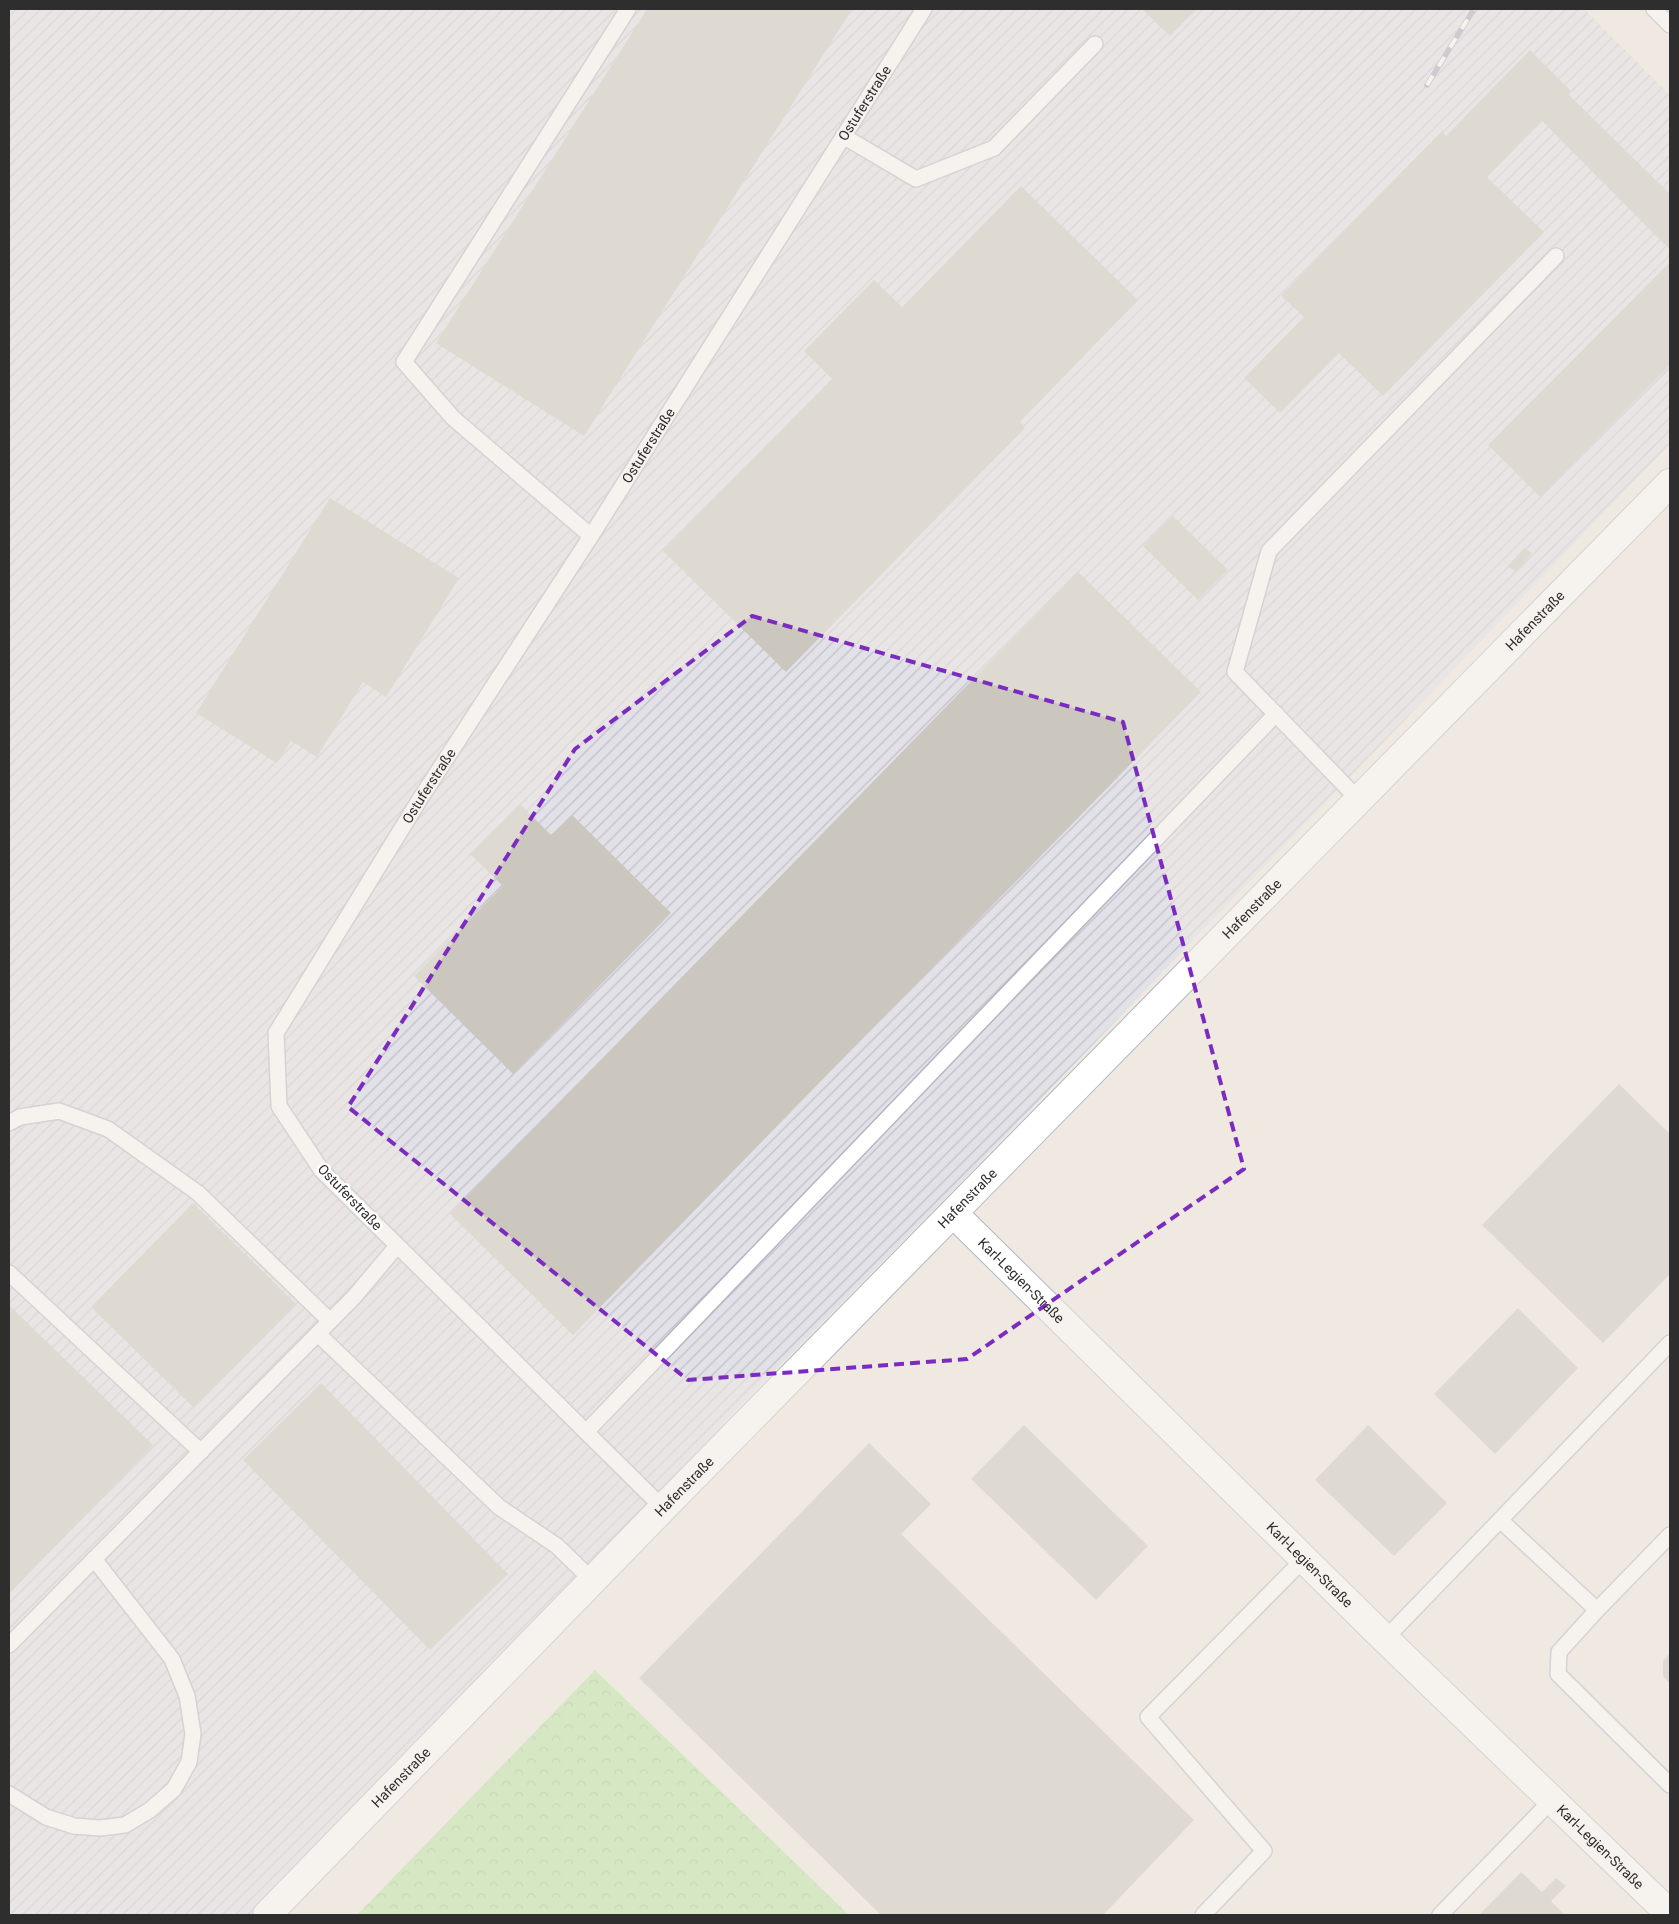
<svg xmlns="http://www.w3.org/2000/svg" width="1679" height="1924" font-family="Roboto,sans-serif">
<defs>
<pattern id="industrial-furrows" width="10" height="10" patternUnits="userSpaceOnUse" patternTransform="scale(1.25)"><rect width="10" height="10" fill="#e3e1e8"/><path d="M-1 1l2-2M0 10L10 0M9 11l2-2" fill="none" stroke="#c3c1c7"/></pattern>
<pattern id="forest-crowns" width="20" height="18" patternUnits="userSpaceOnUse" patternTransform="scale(1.25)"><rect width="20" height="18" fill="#b6e59e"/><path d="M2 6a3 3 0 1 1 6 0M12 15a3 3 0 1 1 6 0" fill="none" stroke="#9dc588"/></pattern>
</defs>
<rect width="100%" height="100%" fill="#efe9e1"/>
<path fill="url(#industrial-furrows)" d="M 9,9 L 1584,9 L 1670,95 L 1670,444 L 935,1209 L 744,1402 L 256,1915 L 9,1915 Z"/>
<path fill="url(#forest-crowns)" d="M 595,1670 L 849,1915 L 357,1915 Z"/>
<path fill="#cbc7bf" d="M 647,9 L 852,9 L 584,436 L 436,343 Z
M 1142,9 L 1197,9 L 1170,36 Z
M 1530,50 L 1571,91 L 1568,94 L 1670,194 L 1670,250 L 1542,121 L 1487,177 L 1544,232 L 1383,396 L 1339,353 L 1280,413 L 1244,378 L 1304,317 L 1281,296 L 1442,131 L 1446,136 Z
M 1021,186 L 1138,300 L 1020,422 L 1025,428 L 786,672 L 663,551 L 832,379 L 804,351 L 874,280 L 902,307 Z
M 1670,262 L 1670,365 L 1540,497 L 1488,445 Z
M 330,498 L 459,578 L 386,697 L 363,682 L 317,757 L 291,741 L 277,763 L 196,713 Z
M 1173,516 L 1228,570 L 1198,600 L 1143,546 Z
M 1524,548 L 1532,553 L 1516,572 L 1508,566 Z
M 1078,572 L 1201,692 L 573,1335 L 450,1214 Z
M 520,804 L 551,835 L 572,815 L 671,913 L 513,1074 L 414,976 L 503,886 L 470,854 Z
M 1619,1084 L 1670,1134 L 1670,1274 L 1603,1343 L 1482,1225 Z
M 193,1203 L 296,1304 L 194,1408 L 91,1307 Z
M 9,1305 L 153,1445 L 9,1594 Z
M 1518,1308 L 1578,1368 L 1495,1454 L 1434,1394 Z
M 321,1383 L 508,1574 L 430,1650 L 243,1460 Z
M 1024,1425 L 1148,1546 L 1096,1600 L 971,1479 Z
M 1368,1425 L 1447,1503 L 1394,1556 L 1315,1480 Z
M 869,1443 L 931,1504 L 901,1534 L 1194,1820 L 1103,1915 L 881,1915 L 639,1678 Z
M 1670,1653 L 1670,1684 L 1663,1676 L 1663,1661 Z
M 1521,1872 L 1542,1892 L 1556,1878 L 1566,1886 L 1551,1901 L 1565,1915 L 1479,1915 Z"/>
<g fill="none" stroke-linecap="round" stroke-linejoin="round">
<defs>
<g id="lane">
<path d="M 1654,9 L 1670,25"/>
<path d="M 843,136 L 916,179 L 994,148 L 1095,44"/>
<path d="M 591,536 L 453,418 L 404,362 L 628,9"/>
<path d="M 1359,800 L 1235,672 L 1269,551 L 1556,256"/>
<path d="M 9,1123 L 20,1117 L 59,1111 L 108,1129 L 198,1193 L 330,1321"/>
<path d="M 9,1273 L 201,1452"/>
<path d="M 318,1334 L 499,1507 L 557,1546 L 592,1580"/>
<path d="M 586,1432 L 1276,714"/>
<path id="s1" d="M 663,1508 L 322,1171 L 279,1106 L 276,1033 L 420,799 L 591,536 L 924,9"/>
<path d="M 1500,1520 L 1670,1343"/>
<path d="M 1597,1610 L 1670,1535"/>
<path d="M 1385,1639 L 1500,1520 L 1597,1610 L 1559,1652 L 1558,1674 L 1670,1785"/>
<path d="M 9,1645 L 354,1297 L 397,1246"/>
<path d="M 9,1794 L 46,1817 L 74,1826 L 100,1828 L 125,1825 L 150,1810 L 174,1789 L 189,1762 L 193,1734 L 187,1696 L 172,1659 L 94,1559"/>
<path d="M 1203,1915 L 1264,1851 L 1148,1717 L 1304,1559"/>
<path d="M 1440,1915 L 1552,1800"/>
</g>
<g id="street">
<path id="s2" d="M 953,1213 L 1385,1639 L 1670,1914"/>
</g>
<g id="secondary">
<path id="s3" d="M 267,1915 L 663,1508 L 1670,483"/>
</g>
</defs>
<use href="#lane" stroke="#b4b7c1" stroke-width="18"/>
<use href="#street" stroke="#b4b7c1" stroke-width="30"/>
<use href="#secondary" stroke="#b4b7c1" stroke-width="30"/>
<use href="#lane" stroke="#fff" stroke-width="15"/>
<use href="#street" stroke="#fff" stroke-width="28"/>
<use href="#secondary" stroke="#fff" stroke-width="28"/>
<defs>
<path id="rail" d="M 1427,85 L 1474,9"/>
</defs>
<use href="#rail" stroke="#a3a6b8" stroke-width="5.5"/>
<use href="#rail" stroke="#fff" stroke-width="4" stroke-dasharray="11" stroke-linecap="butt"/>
</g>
<path d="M0 0H1679V1924H0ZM 752,616 L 1123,722 L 1244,1169 L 967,1359 L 688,1380 L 348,1107 L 575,749 Z" fill="#efe9e1" fill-opacity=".55" fill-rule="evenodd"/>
<path fill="none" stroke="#7b2cbf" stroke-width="4" stroke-dasharray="10 6" stroke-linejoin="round" d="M 752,616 L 1123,722 L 1244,1169 L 967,1359 L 688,1380 L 348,1107 L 575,749 Z"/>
<g text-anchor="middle" stroke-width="5" stroke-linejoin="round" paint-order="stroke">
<g font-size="14" fill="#2e2e2e" stroke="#fff">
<text dy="5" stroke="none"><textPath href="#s1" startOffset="1731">Ostuferstraße</textPath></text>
<text dy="5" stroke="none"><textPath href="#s1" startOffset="1326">Ostuferstraße</textPath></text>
<text dy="5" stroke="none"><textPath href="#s3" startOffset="1812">Hafenstraße</textPath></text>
<text dy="5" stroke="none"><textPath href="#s1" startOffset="921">Ostuferstraße</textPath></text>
<text dy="5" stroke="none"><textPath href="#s3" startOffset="1408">Hafenstraße</textPath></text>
<text transform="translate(350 1197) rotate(46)" y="5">Ostuferstraße</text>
<text dy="5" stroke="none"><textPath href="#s3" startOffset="1002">Hafenstraße</textPath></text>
<text dy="5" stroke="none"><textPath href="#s2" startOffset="96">Karl-Legien-Straße</textPath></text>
<text dy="5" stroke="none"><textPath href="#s3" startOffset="598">Hafenstraße</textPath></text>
<text dy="5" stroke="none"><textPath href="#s2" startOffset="501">Karl-Legien-Straße</textPath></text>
<text dy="5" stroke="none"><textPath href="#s3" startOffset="192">Hafenstraße</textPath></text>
<text dy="5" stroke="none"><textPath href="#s2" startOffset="906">Karl-Legien-Straße</textPath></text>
</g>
</g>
<rect width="1679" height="1924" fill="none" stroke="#2e2e2e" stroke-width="20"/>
</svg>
